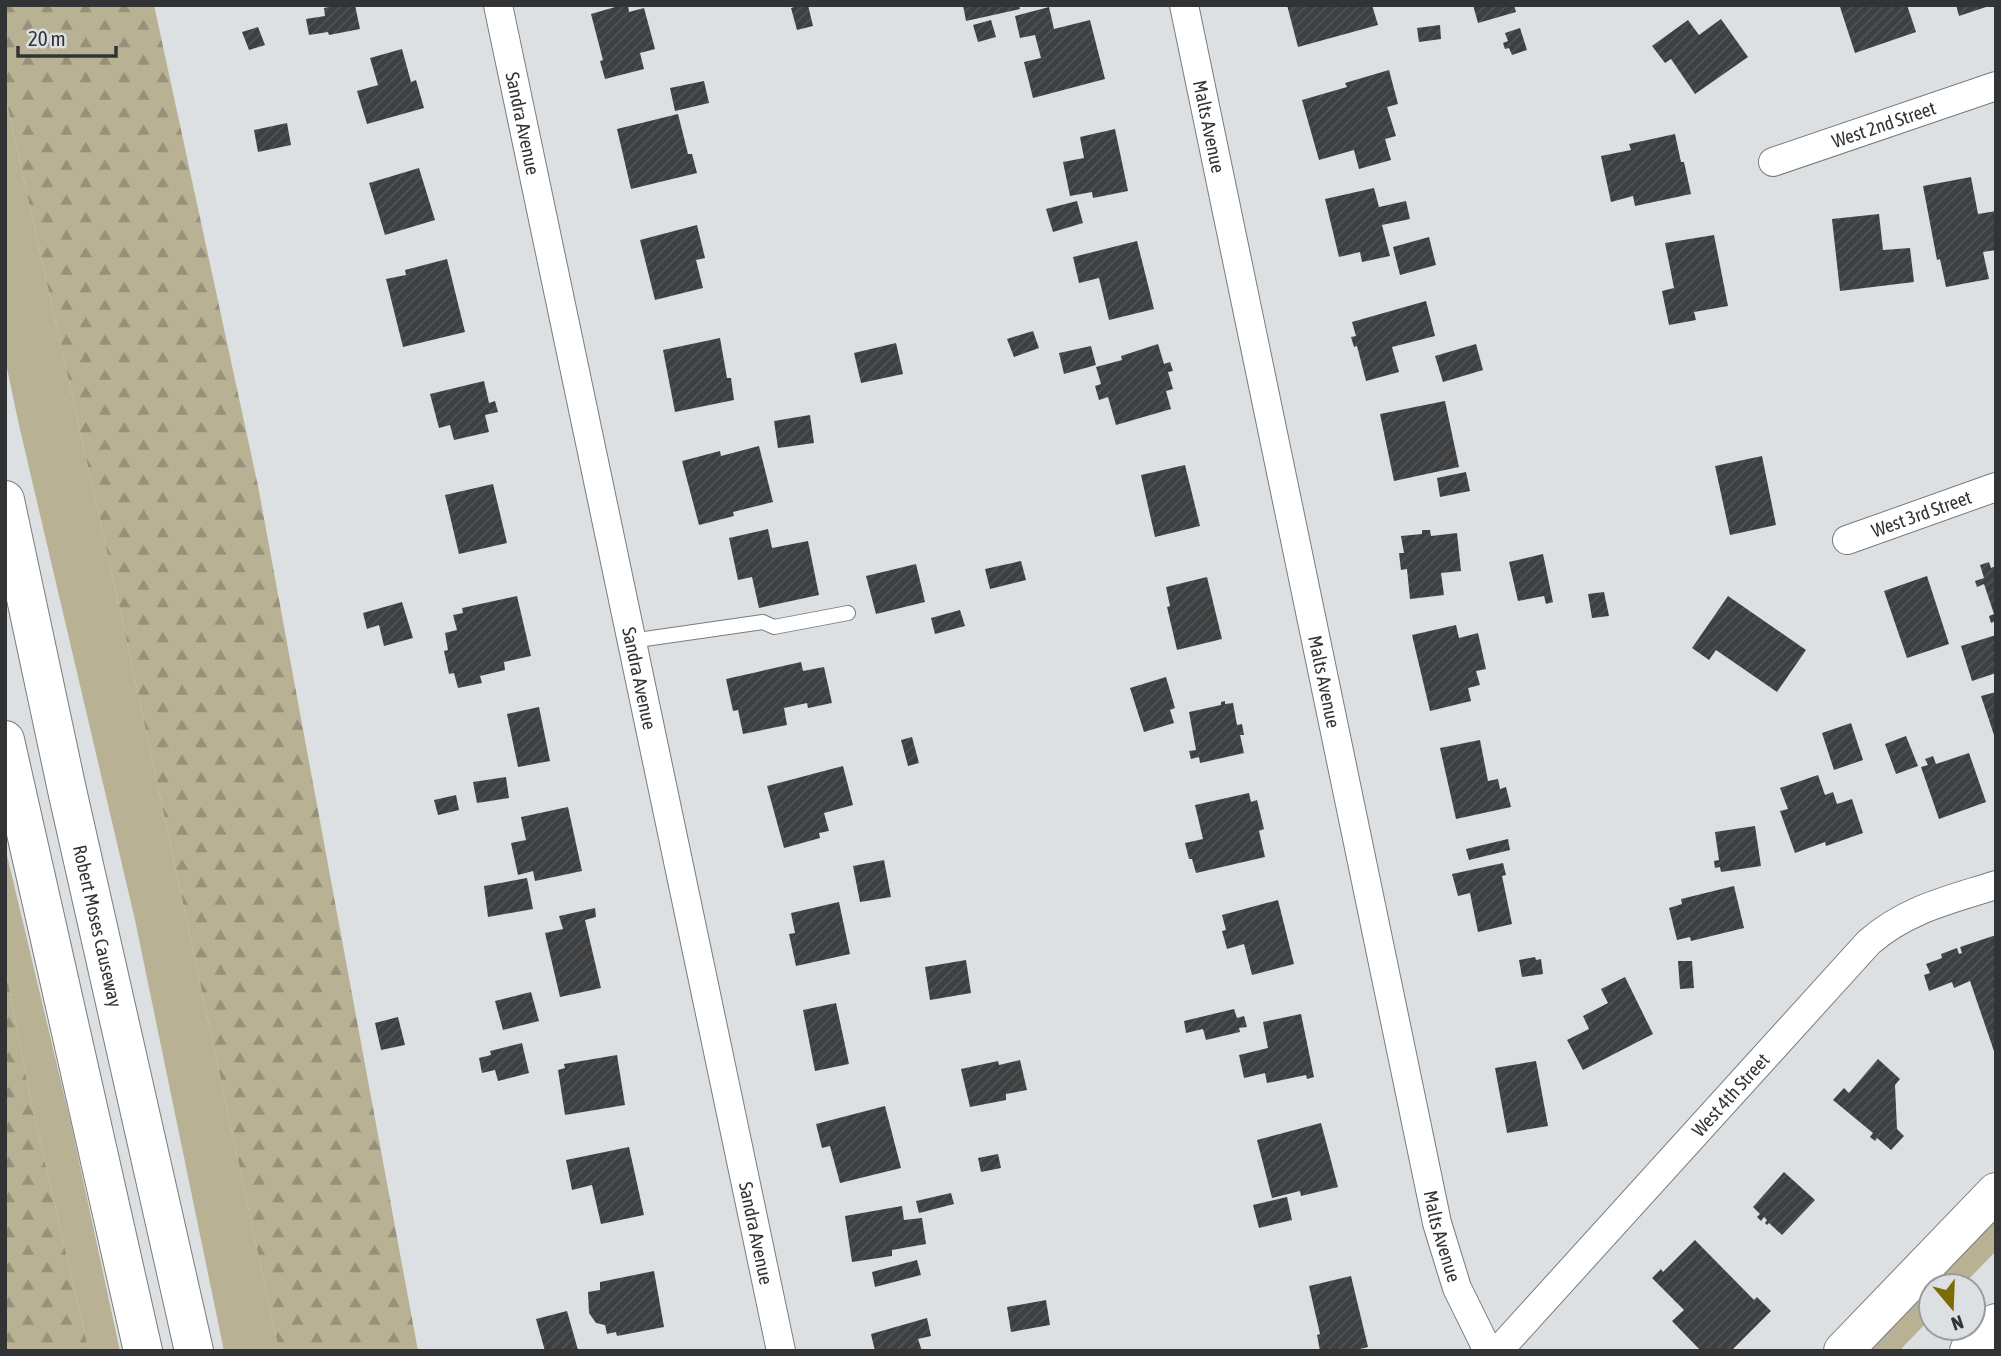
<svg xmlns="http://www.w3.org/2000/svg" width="2001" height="1356" font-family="'Asap Condensed',sans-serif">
<defs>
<pattern id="forest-firs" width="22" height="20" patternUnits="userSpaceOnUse" patternTransform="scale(1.75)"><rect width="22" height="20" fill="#b8b193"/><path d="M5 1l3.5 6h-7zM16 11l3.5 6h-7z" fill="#969179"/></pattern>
<pattern id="building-hatch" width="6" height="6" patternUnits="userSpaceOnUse" patternTransform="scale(1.75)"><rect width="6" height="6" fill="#3d3f41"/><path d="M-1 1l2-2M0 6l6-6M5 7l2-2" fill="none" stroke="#515354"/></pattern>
</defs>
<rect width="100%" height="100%" fill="#dde0e2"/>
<path fill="#b8b193" d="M 5,95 L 122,619 L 279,1351 L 224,1351 L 135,920 L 19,425 L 5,359 Z
M 5,847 L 71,1124 L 120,1351 L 89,1351 L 31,1102 L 5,966 Z
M 1996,1218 L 1996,1251 L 1962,1286 L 1931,1286 L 1931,1318 L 1899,1351 L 1867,1351 Z"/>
<path fill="url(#forest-firs)" d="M 5,5 L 154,5 L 258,486 L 418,1351 L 279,1351 L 122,619 L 5,95 Z
M 5,966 L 31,1102 L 89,1351 L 5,1351 Z"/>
<path fill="url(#building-hatch)" d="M 338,5 L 355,5 L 360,29 L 329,35 L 328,32 L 309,35 L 306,19 L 325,16 L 324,8 Z
M 622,5 L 628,5 L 629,12 L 644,8 L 655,49 L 640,53 L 644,69 L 605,79 L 600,61 L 603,60 L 591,14 Z
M 800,5 L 808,5 L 813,26 L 797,30 L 791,8 Z
M 963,5 L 1019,5 L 1020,9 L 966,21 Z
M 1287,5 L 1372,5 L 1378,25 L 1298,47 Z
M 1473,5 L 1514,5 L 1516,12 L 1478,23 Z
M 1845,5 L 1907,5 L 1916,32 L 1855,53 L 1840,7 Z
M 1956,5 L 1989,5 L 1989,6 L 1959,16 Z
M 1049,7 L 1054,29 L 1090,20 L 1105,79 L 1033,98 L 1024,62 L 1041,58 L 1035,35 L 1020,38 L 1015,16 Z
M 1721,19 L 1748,57 L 1695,94 L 1671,59 L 1665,63 L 1652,46 L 1688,20 L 1699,35 Z
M 991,20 L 996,37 L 978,42 L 973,25 Z
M 1440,25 L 1441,39 L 1419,42 L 1417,28 Z
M 258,27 L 265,45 L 249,50 L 242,32 Z
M 1520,28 L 1527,50 L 1512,55 L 1509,48 L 1505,49 L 1503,43 L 1508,41 L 1505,33 Z
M 402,49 L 411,82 L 416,80 L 424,108 L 367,124 L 357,91 L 378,85 L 370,58 Z
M 1389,70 L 1398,104 L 1387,107 L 1396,136 L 1385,139 L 1391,160 L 1359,169 L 1354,150 L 1319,160 L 1302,100 L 1347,87 L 1345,83 Z
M 704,81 L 709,103 L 675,111 L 670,88 Z
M 678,114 L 688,154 L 692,154 L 697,173 L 631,189 L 617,129 Z
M 287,123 L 291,145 L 258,152 L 254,130 Z
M 1115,129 L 1128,191 L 1093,198 L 1092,192 L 1070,196 L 1063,162 L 1084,158 L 1080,137 Z
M 1675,134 L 1681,162 L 1684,162 L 1691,194 L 1635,206 L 1633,196 L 1611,202 L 1601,156 L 1631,150 L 1629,144 Z
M 419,168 L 435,220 L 385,235 L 369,183 Z
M 1971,177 L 1978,214 L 1996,211 L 1996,250 L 1983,252 L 1989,279 L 1946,287 L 1940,259 L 1937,260 L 1923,186 Z
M 1374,188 L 1379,207 L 1406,201 L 1410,219 L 1382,225 L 1390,256 L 1362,262 L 1360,252 L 1339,257 L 1325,199 Z
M 1077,201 L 1083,223 L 1053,232 L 1046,209 Z
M 1879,214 L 1883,250 L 1910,248 L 1914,282 L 1840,291 L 1832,219 Z
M 697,225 L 705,258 L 696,260 L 703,288 L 655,300 L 640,240 Z
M 1714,235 L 1728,306 L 1694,312 L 1696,320 L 1669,325 L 1662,291 L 1674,288 L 1665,243 Z
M 1429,237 L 1436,265 L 1400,275 L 1393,247 Z
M 1137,241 L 1154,309 L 1109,320 L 1099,278 L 1079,283 L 1073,257 Z
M 447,259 L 465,332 L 403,347 L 386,279 L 406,275 L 405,270 Z
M 1426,301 L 1435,336 L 1392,347 L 1399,372 L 1366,381 L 1357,346 L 1354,347 L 1351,337 L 1356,336 L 1352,322 Z
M 1033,331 L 1039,348 L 1014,357 L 1007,339 Z
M 720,338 L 727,378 L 731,378 L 734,400 L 675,412 L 663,350 Z
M 896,343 L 903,374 L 861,383 L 854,353 Z
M 1158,344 L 1164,364 L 1170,362 L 1173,371 L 1168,372 L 1173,389 L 1166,391 L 1171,409 L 1116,425 L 1108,397 L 1099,400 L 1095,386 L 1101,384 L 1096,367 L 1122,360 L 1121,356 Z
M 1476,344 L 1483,370 L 1443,382 L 1435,356 Z
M 1091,346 L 1096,365 L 1064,374 L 1059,353 Z
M 484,381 L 489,403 L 495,401 L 498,412 L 485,415 L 489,432 L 454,440 L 450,425 L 439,428 L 430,394 Z
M 1445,401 L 1459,467 L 1394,481 L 1380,414 Z
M 810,415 L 814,443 L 778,448 L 774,421 Z
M 759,446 L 773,502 L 733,512 L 734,516 L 699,525 L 682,461 L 720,451 L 721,456 Z
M 1762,456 L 1776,525 L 1730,535 L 1715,466 Z
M 1185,465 L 1200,526 L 1155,537 L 1141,475 Z
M 1466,472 L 1470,491 L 1440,497 L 1437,478 Z
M 493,484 L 507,543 L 459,554 L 445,495 Z
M 768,529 L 772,548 L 808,541 L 819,595 L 759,608 L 752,577 L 738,580 L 729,538 Z
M 1422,530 L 1430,530 L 1431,536 L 1457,533 L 1461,571 L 1441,573 L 1444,595 L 1410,599 L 1407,569 L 1401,570 L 1399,553 L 1404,553 L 1401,536 L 1422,534 Z
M 1543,554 L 1553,602 L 1546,604 L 1544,596 L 1518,601 L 1509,562 Z
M 1021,561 L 1026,580 L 990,589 L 985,569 Z
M 1989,562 L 1991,568 L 1996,566 L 1996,621 L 1991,623 L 1989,616 L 1994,614 L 1984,584 L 1977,587 L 1975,581 L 1984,578 L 1980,565 Z
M 916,564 L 925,602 L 876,614 L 866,576 Z
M 1927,576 L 1949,644 L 1907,658 L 1884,591 Z
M 1207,577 L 1222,639 L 1177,650 L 1167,607 L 1170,606 L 1166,587 Z
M 1604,592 L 1609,616 L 1592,618 L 1588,594 Z
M 517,596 L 531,656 L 504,662 L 505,670 L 480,676 L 482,683 L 458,688 L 454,673 L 449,674 L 444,651 L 448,650 L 445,633 L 457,630 L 453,615 L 463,613 L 462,608 Z
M 1728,596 L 1806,650 L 1777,692 L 1716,650 L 1709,660 L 1692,648 Z
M 402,602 L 413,638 L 384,646 L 379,625 L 367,629 L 363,613 Z
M 960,610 L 965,626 L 935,634 L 931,618 Z
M 1456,625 L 1459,638 L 1478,633 L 1486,669 L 1476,671 L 1480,685 L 1468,688 L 1471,701 L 1430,711 L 1412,635 Z
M 1996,635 L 1996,673 L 1972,681 L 1961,646 Z
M 801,662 L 803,671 L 824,667 L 832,703 L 808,708 L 807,703 L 784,708 L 787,725 L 743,734 L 738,710 L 733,711 L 726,679 Z
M 1166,677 L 1175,708 L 1170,710 L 1174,723 L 1144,732 L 1130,688 Z
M 1996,692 L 1996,734 L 1994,735 L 1981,696 Z
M 1225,701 L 1225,704 L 1233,703 L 1237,725 L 1242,724 L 1244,735 L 1240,735 L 1244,753 L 1200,763 L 1199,757 L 1191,759 L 1189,751 L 1196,750 L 1189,712 L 1221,705 L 1221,702 Z
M 539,707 L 550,761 L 518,767 L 507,714 Z
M 1851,723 L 1863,760 L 1834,770 L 1822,733 Z
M 1906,736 L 1918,766 L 1896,774 L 1885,744 Z
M 912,737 L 919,763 L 908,766 L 901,740 Z
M 1480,740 L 1488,781 L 1498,779 L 1500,789 L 1506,787 L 1511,807 L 1456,819 L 1440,748 Z
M 1969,753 L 1986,802 L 1939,819 L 1921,767 L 1928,765 L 1925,759 L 1933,756 L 1936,764 Z
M 843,766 L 853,805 L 824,813 L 829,831 L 819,833 L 820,838 L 784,848 L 767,786 Z
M 1818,775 L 1825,795 L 1833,792 L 1837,804 L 1852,799 L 1863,833 L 1826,846 L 1825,842 L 1795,853 L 1780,811 L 1788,809 L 1780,788 Z
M 506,777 L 509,798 L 477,803 L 473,782 Z
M 1249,793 L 1251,802 L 1257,800 L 1264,829 L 1259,831 L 1265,857 L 1196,873 L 1192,859 L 1189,859 L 1185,843 L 1203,839 L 1195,805 Z
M 456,795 L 459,810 L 438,815 L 434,800 Z
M 568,807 L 582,871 L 535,881 L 533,871 L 518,875 L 511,843 L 526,840 L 521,817 Z
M 1755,826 L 1761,866 L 1721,872 L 1720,867 L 1715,868 L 1714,861 L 1719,860 L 1715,832 Z
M 1508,839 L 1510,850 L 1469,860 L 1466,849 Z
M 884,860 L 891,897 L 860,902 L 853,866 Z
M 1503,863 L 1506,875 L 1502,876 L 1512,924 L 1478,932 L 1470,893 L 1458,896 L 1452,874 Z
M 527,878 L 533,909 L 488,917 L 484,886 Z
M 1734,886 L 1744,928 L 1691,941 L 1690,937 L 1677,940 L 1669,908 L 1682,904 L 1681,899 Z
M 1278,900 L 1294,964 L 1252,975 L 1244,944 L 1227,949 L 1222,931 L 1226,930 L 1222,915 Z
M 839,902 L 850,954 L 796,966 L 789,934 L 795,933 L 791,913 Z
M 595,908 L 596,917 L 585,920 L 601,988 L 560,997 L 545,933 L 563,929 L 559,916 Z
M 1996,935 L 1996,1054 L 1995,1054 L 1970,981 L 1954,988 L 1952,982 L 1929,991 L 1924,975 L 1930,973 L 1926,964 L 1942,958 L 1941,954 L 1957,948 L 1959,954 L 1962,953 L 1960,947 Z
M 1535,957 L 1536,960 L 1541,959 L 1543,974 L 1522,977 L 1519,960 Z
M 966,960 L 971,993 L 930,1000 L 925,967 Z
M 1678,961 L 1692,961 L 1694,988 L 1680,989 Z
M 1625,977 L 1653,1034 L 1583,1070 L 1567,1040 L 1589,1029 L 1583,1016 L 1608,1003 L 1601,989 Z
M 531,992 L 539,1021 L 503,1030 L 495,1001 Z
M 836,1003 L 849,1064 L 815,1071 L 803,1010 Z
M 1234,1009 L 1237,1018 L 1244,1016 L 1247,1027 L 1239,1028 L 1240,1032 L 1206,1040 L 1203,1029 L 1186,1033 L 1184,1021 Z
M 1301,1014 L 1314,1077 L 1307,1079 L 1306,1075 L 1267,1083 L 1265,1073 L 1244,1078 L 1239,1055 L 1268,1048 L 1263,1022 Z
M 398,1017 L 405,1045 L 381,1050 L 375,1023 Z
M 522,1043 L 529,1073 L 498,1081 L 495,1070 L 482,1073 L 479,1058 L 491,1055 L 490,1051 Z
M 617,1055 L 625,1105 L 565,1115 L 558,1070 L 565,1068 L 564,1064 Z
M 1878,1059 L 1900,1079 L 1895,1085 L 1897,1129 L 1904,1136 L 1891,1150 L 1877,1138 L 1875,1141 L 1870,1137 L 1873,1133 L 1833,1100 L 1844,1088 L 1849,1093 Z
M 1020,1060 L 1027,1090 L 1006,1094 L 1006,1100 L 970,1107 L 961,1069 L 998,1061 L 999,1065 Z
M 1536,1061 L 1548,1126 L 1507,1133 L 1495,1068 Z
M 885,1106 L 901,1168 L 840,1183 L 830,1146 L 822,1148 L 816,1124 Z
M 1321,1123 L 1338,1187 L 1301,1196 L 1300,1191 L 1272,1198 L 1257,1140 Z
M 629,1147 L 644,1215 L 601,1224 L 592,1185 L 572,1190 L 566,1160 Z
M 998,1154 L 1001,1168 L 981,1172 L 978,1158 Z
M 1784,1172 L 1815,1200 L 1782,1235 L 1769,1223 L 1767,1225 L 1765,1223 L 1767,1220 L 1764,1217 L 1761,1221 L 1757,1217 L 1760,1214 L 1753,1207 Z
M 951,1193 L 954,1204 L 919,1213 L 916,1201 Z
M 1287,1197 L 1292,1220 L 1259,1228 L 1253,1205 Z
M 902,1206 L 904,1220 L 922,1218 L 926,1244 L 892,1250 L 892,1256 L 852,1262 L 845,1216 Z
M 1695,1240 L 1754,1300 L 1757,1297 L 1771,1311 L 1731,1351 L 1701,1351 L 1672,1321 L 1684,1310 L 1652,1278 L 1661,1269 L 1663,1272 Z
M 917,1260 L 921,1275 L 875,1287 L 872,1272 Z
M 654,1271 L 664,1327 L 617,1336 L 616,1332 L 607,1334 L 605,1325 L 596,1323 L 589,1313 L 588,1292 L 600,1290 L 600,1282 Z
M 1351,1276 L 1368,1347 L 1352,1351 L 1320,1351 L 1317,1335 L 1320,1334 L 1309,1286 Z
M 1046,1300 L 1050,1325 L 1011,1332 L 1007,1307 Z
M 567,1311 L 578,1350 L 545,1351 L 536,1319 Z
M 927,1318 L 931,1336 L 918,1339 L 922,1351 L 875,1351 L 871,1334 Z"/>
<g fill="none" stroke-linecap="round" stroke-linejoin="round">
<defs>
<path id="lane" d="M 631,641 L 763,622 L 774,627 L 848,613"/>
<g id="street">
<path id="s1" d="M 498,5 L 781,1351"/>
<path id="s2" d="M 1184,5 L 1437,1223 L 1457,1288 L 1488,1351"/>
<path id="s3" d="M 1773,162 L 1996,86"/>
<path id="s4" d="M 1847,540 L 1996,487"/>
<path id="s5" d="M 1498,1351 L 1869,942 C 1907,909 1949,900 1996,885"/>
</g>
<path id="secondary" d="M 1843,1351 L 1996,1192"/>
<g id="highway">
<path id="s6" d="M 5,500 L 67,790 L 194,1351"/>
<path d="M 5,740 L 143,1351"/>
<path d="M 1969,1351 L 1996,1323"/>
</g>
</defs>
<use href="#lane" stroke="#797c7d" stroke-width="16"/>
<use href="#street" stroke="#797c7d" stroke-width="30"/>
<use href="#secondary" stroke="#797c7d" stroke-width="40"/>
<use href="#highway" stroke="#797c7d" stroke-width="40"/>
<use href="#lane" stroke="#fff" stroke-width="14"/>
<use href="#street" stroke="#fff" stroke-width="28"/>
<use href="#secondary" stroke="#fff" stroke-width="38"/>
<use href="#highway" stroke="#fff" stroke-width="38"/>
</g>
<g text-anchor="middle" stroke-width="7" stroke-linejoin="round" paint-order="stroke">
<g font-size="19" fill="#323334" stroke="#dde0e2">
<text dy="7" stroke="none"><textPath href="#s1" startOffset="121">Sandra Avenue</textPath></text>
<text dy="7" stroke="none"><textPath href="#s3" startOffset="117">West 2nd Street</textPath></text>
<text dy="7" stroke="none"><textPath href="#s2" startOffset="124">Malts Avenue</textPath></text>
<text dy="7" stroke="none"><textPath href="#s4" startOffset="79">West 3rd Street</textPath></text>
<text dy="7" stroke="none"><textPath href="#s1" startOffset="688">Sandra Avenue</textPath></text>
<text dy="7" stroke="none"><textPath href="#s2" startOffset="691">Malts Avenue</textPath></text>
<text dy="7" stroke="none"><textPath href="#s6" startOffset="436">Robert Moses Causeway</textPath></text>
<text dy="7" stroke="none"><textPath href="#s5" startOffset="346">West 4th Street</textPath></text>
<text dy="7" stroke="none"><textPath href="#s1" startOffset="1255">Sandra Avenue</textPath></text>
<text dy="7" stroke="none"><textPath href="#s2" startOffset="1258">Malts Avenue</textPath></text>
</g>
</g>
<rect width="2001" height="1356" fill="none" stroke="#323334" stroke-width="14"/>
<g transform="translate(1952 1307) rotate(161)"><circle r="33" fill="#dde0e2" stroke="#999b9c" stroke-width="2"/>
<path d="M0-5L12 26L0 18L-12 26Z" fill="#7e6b03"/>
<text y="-10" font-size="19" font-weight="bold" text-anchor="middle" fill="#323334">N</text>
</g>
<path d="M18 46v10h98v-10" fill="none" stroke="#323334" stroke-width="3.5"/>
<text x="28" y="46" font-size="21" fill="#323334" stroke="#dde0e2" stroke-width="5" paint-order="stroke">20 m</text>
</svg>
